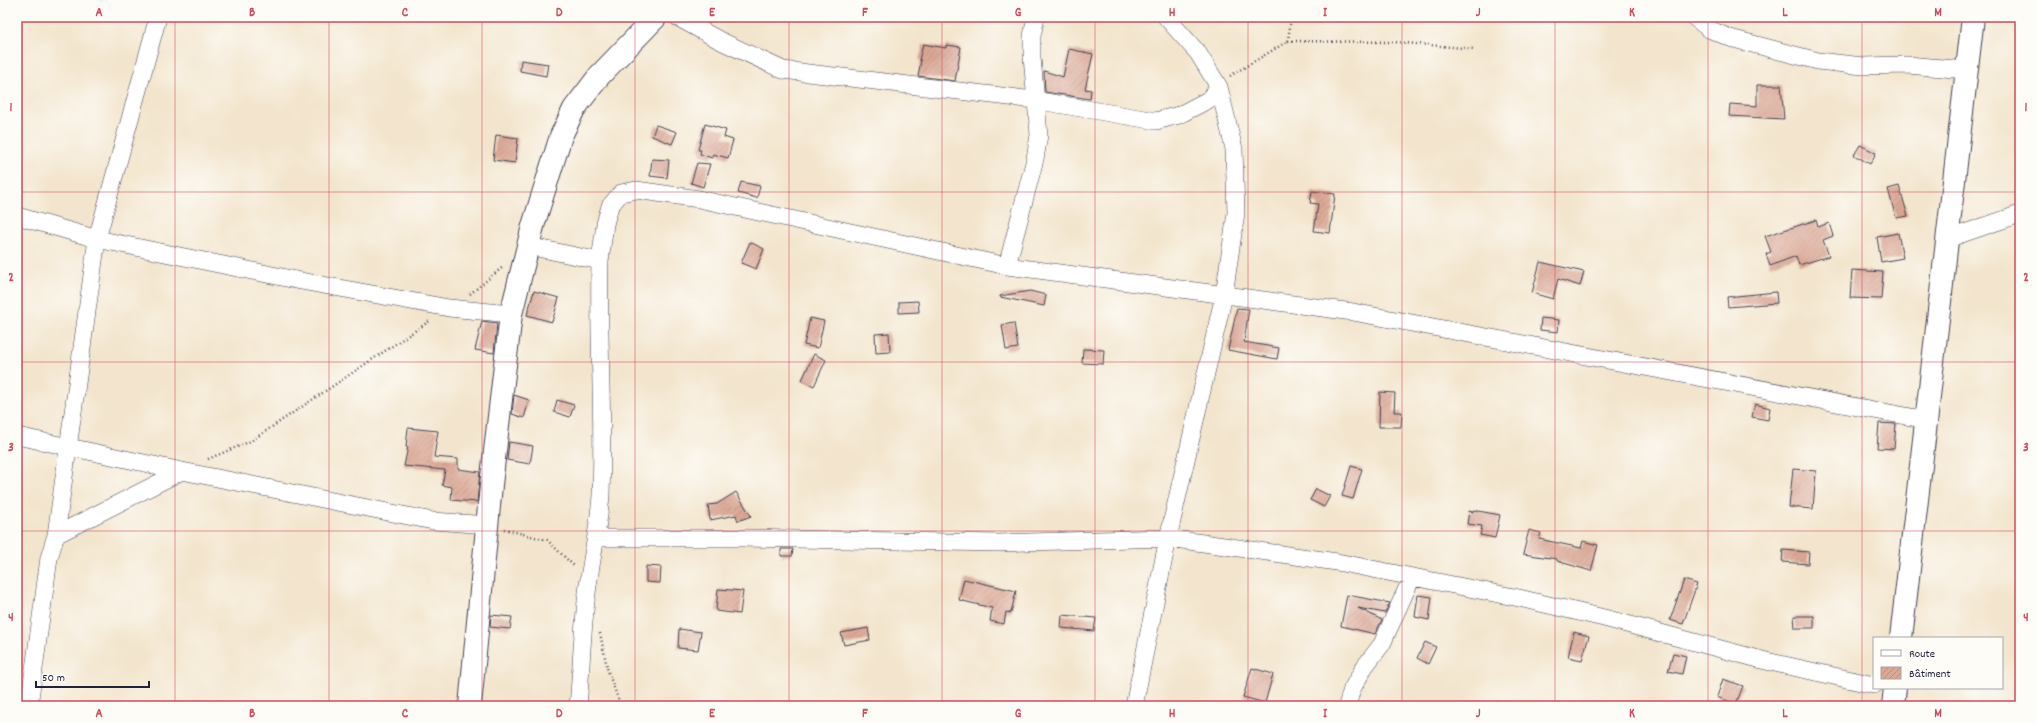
<svg xmlns="http://www.w3.org/2000/svg" width="2037" height="723" font-family="Dekko,sans-serif">
<defs>
<pattern id="building-hatch" width="6" height="6" patternUnits="userSpaceOnUse"><rect width="6" height="6" fill="#dba795"/><path d="M-1 1l2-2M0 6l6-6M5 7l2-2" fill="none" stroke="#bc8f81"/></pattern>
</defs>
<rect width="100%" height="100%" fill="#fdfcf7"/>
<filter id="ink" filterUnits="userSpaceOnUse"><feTurbulence type="fractalNoise" baseFrequency=".025" numOctaves="2"/><feDisplacementMap in="SourceGraphic" scale="8" xChannelSelector="R" yChannelSelector="G"/><feConvolveMatrix kernelMatrix="1 2 1 2 8 2 1 2 1" color-interpolation-filters="sRGB"/></filter>
<filter id="wash" filterUnits="userSpaceOnUse"><feTurbulence type="fractalNoise" baseFrequency=".012" numOctaves="4" result="noise"/><feDisplacementMap in="SourceGraphic" scale="16" xChannelSelector="R" yChannelSelector="G"/><feGaussianBlur stdDeviation="0.9" result="paint"/><feColorMatrix in="noise" values="0 0 0 0 0 0 0 0 0 0 0 0 0 0 0 0 0 1.4 0 .05"/><feComposite in="paint" operator="in"/></filter>
<g filter="url(#wash)">
<rect width="100%" height="100%" fill="#f3e5cd"/>
<g id="blocks">
<path fill="url(#building-hatch)" d="M 923,44 L 946,48 L 946,45 L 961,47 L 955,81 L 918,76 L 921,60 L 919,60 Z
M 1069,49 L 1093,54 L 1085,89 L 1091,90 L 1090,99 L 1045,92 L 1044,71 L 1063,77 Z
M 521,60 L 548,64 L 546,76 L 520,71 Z
M 1757,85 L 1781,85 L 1784,119 L 1729,116 L 1730,104 L 1757,106 Z
M 705,124 L 726,130 L 724,137 L 733,140 L 728,158 L 713,154 L 712,158 L 700,154 L 701,150 L 698,150 Z
M 656,125 L 677,132 L 672,144 L 652,136 Z
M 496,135 L 518,138 L 515,163 L 493,160 Z
M 1860,145 L 1876,153 L 1870,164 L 1854,155 Z
M 652,159 L 669,160 L 667,178 L 650,176 Z
M 697,163 L 710,164 L 703,187 L 691,183 Z
M 741,182 L 760,186 L 757,198 L 738,193 Z
M 1899,186 L 1908,216 L 1896,218 L 1888,189 Z
M 1312,191 L 1335,194 L 1330,233 L 1314,231 L 1318,204 L 1310,203 Z
M 1816,220 L 1818,227 L 1829,223 L 1833,236 L 1823,240 L 1829,256 L 1799,265 L 1796,256 L 1770,266 L 1766,254 L 1771,252 L 1765,236 Z
M 1898,233 L 1903,258 L 1881,262 L 1877,237 Z
M 750,242 L 764,249 L 756,269 L 741,263 Z
M 1540,262 L 1584,272 L 1580,286 L 1558,279 L 1553,299 L 1532,293 Z
M 1852,270 L 1883,272 L 1881,299 L 1850,298 Z
M 534,291 L 559,298 L 552,322 L 527,315 Z
M 1030,291 L 1046,295 L 1044,306 L 1000,297 L 1000,296 Z
M 1776,292 L 1777,303 L 1728,307 L 1727,297 Z
M 918,301 L 919,312 L 899,313 L 899,302 Z
M 1237,308 L 1249,309 L 1244,342 L 1279,348 L 1277,359 L 1228,350 Z
M 810,318 L 824,321 L 818,348 L 804,345 Z
M 1541,318 L 1559,320 L 1558,332 L 1540,330 Z
M 482,321 L 497,323 L 494,353 L 475,350 Z
M 1014,323 L 1018,348 L 1006,350 L 1002,325 Z
M 889,333 L 890,352 L 876,353 L 875,334 Z
M 1083,349 L 1104,350 L 1103,364 L 1082,363 Z
M 814,354 L 826,360 L 814,386 L 802,380 Z
M 1380,392 L 1395,393 L 1394,412 L 1402,412 L 1401,427 L 1379,427 Z
M 514,395 L 529,400 L 524,418 L 512,414 Z
M 557,400 L 574,405 L 570,417 L 554,412 Z
M 1755,404 L 1770,408 L 1768,420 L 1752,417 Z
M 1879,423 L 1896,424 L 1894,449 L 1877,448 Z
M 408,428 L 438,431 L 434,457 L 458,459 L 458,469 L 480,472 L 477,502 L 451,500 L 452,487 L 442,485 L 445,470 L 404,466 L 408,447 L 406,447 Z
M 509,442 L 533,446 L 530,464 L 507,460 Z
M 1351,466 L 1362,469 L 1353,499 L 1342,496 Z
M 1793,469 L 1816,471 L 1813,509 L 1789,507 Z
M 1316,489 L 1330,496 L 1324,507 L 1310,500 Z
M 736,492 L 751,516 L 738,521 L 736,515 L 710,520 L 708,505 L 717,504 Z
M 1473,510 L 1500,515 L 1495,538 L 1480,535 L 1482,526 L 1467,524 L 1469,511 L 1473,512 Z
M 1529,530 L 1541,533 L 1539,539 L 1581,548 L 1583,541 L 1598,545 L 1591,571 L 1557,561 L 1557,559 L 1523,554 Z
M 781,549 L 793,549 L 792,556 L 781,556 Z
M 1783,550 L 1809,552 L 1808,564 L 1782,562 Z
M 646,566 L 661,567 L 660,583 L 646,582 Z
M 964,579 L 1016,591 L 1011,613 L 1006,612 L 1004,624 L 990,621 L 992,608 L 959,600 Z
M 1684,580 L 1697,584 L 1683,624 L 1670,620 Z
M 718,589 L 743,591 L 740,614 L 716,611 Z
M 1347,595 L 1390,603 L 1385,613 L 1358,608 L 1382,620 L 1375,634 L 1341,626 Z
M 1418,595 L 1432,597 L 1429,620 L 1415,617 Z
M 491,615 L 512,617 L 510,629 L 490,627 Z
M 1062,615 L 1096,618 L 1094,631 L 1061,628 Z
M 1794,616 L 1814,616 L 1814,628 L 1795,628 Z
M 868,628 L 870,640 L 844,645 L 841,633 Z
M 679,629 L 701,632 L 698,650 L 678,648 Z
M 1574,632 L 1589,636 L 1582,660 L 1568,657 Z
M 1425,642 L 1436,647 L 1428,664 L 1417,658 Z
M 1673,653 L 1686,656 L 1682,674 L 1668,671 Z
M 1252,668 L 1273,674 L 1265,703 L 1243,697 Z
M 1723,679 L 1743,686 L 1736,704 L 1717,697 Z"/>
</g>
</g>
<g filter="url(#ink)">
<use href="#blocks" fill-opacity="0" stroke="#413f51" stroke-width="1"/>
<g fill="none" stroke-linecap="round" stroke-linejoin="round">
<defs>
<path id="street" d="M 677,17 L 719,40 L 783,70 L 1034,100 L 1156,121 L 1179,115 L 1208,100 L 1219,87
M 1694,17 L 1709,29 L 1730,38 L 1818,61 L 1863,66 L 1907,65 L 1967,70
M 17,216 L 97,239 L 301,281 L 449,308 L 511,314
M 1947,239 L 2020,214
M 528,246 L 600,261 L 605,224 L 610,206 L 621,193 L 636,190 L 699,199 L 1007,266 L 1353,312 L 1927,420
M 1007,266 L 1035,159 L 1039,135 L 1032,57 L 1032,36 L 1036,17
M 17,436 L 182,471 L 433,521 L 488,525
M 56,535 L 97,239 L 158,17
M 597,538 L 742,538 L 998,543 L 1168,538 L 1337,562 L 1519,598 L 1604,618 L 1766,661 L 1874,685
M 29,706 L 49,558 L 56,535 L 182,471
M 578,706 C 582,664 582,621 589,579 C 593,551 599,524 601,495 C 604,417 598,339 600,261
M 1134,706 L 1168,538 L 1224,295 L 1236,213 L 1234,149 L 1219,87 L 1198,53 L 1166,17
M 1347,706 L 1352,689 L 1365,666 L 1382,644 L 1412,577"/>
<path id="secondary" d="M 470,706 L 491,485 L 511,314 L 533,226 L 561,136 L 574,109 L 600,75 L 656,17"/>
<path id="primary" d="M 1901,638 L 1973,17
M 1893,706 L 1895,688"/>
</defs>
<use href="#street" stroke="#413f51" stroke-width="18"/>
<use href="#secondary" stroke="#413f51" stroke-width="24"/>
<use href="#primary" stroke="#413f51" stroke-width="24"/>
<path stroke="#413f51" stroke-width="2.5" stroke-dasharray="1 3" stroke-linecap="butt" d="M 1288,41 L 1394,42 L 1475,49
M 1230,76 L 1288,41 L 1291,17
M 470,294 L 503,267
M 208,459 L 251,441 L 431,320
M 504,529 L 547,540 L 575,567
M 600,633 L 608,672 L 621,706"/>
<use href="#street" stroke="#fff" stroke-width="17"/>
<use href="#secondary" stroke="#fff" stroke-width="22"/>
<use href="#primary" stroke="#fff" stroke-width="22"/>
</g>
</g>
<path fill="none" stroke="#d1495b" stroke-width="1" stroke-opacity="0.55" d="M 175,17 L 175,706M 329,17 L 329,706M 482,17 L 482,706M 635,17 L 635,706M 789,17 L 789,706M 942,17 L 942,706M 1095,17 L 1095,706M 1248,17 L 1248,706M 1402,17 L 1402,706M 1555,17 L 1555,706M 1708,17 L 1708,706M 1862,17 L 1862,706M 17,192 L 2020,192M 17,362 L 2020,362M 17,531 L 2020,531"/>
<rect width="2037" height="723" fill="none" stroke="#fdfcf7" stroke-width="44"/>
<rect x="1873" y="637" width="130" height="52" fill="#fdfcf7" stroke="#a5a5ac"/>
<rect x="1881" y="650" width="20" height="6" fill="#ffffff" stroke="#a5a5ac"/>
<text x="1909" y="657" font-size="12" fill="#22223b">Route</text>
<rect x="1881" y="667" width="20" height="12" fill="url(#building-hatch)" stroke="#a5a5ac"/>
<text x="1909" y="677" font-size="12" fill="#22223b">Bâtiment</text>
<path d="M36 681v6h113v-6" fill="none" stroke="#22223b" stroke-width="2"/>
<text x="42" y="681" font-size="12" fill="#22223b" stroke="#fdfcf7" stroke-width="3" paint-order="stroke">50 m</text>
<rect x="22" y="22" width="1993" height="679" fill="none" stroke="#d1495b" stroke-width="1.5"/>
<g font-size="13" text-anchor="middle" font-weight="bold" fill="#d1495b">
<text x="99" y="16">A</text>
<text x="252" y="16">B</text>
<text x="405" y="16">C</text>
<text x="559" y="16">D</text>
<text x="712" y="16">E</text>
<text x="865" y="16">F</text>
<text x="1018" y="16">G</text>
<text x="1172" y="16">H</text>
<text x="1325" y="16">I</text>
<text x="1478" y="16">J</text>
<text x="1632" y="16">K</text>
<text x="1785" y="16">L</text>
<text x="1938" y="16">M</text>
<text x="11" y="111">1</text>
<text x="2026" y="111">1</text>
<text x="11" y="281">2</text>
<text x="2026" y="281">2</text>
<text x="11" y="451">3</text>
<text x="2026" y="451">3</text>
<text x="11" y="621">4</text>
<text x="2026" y="621">4</text>
<text x="99" y="717">A</text>
<text x="252" y="717">B</text>
<text x="405" y="717">C</text>
<text x="559" y="717">D</text>
<text x="712" y="717">E</text>
<text x="865" y="717">F</text>
<text x="1018" y="717">G</text>
<text x="1172" y="717">H</text>
<text x="1325" y="717">I</text>
<text x="1478" y="717">J</text>
<text x="1632" y="717">K</text>
<text x="1785" y="717">L</text>
<text x="1938" y="717">M</text>
</g>
</svg>
